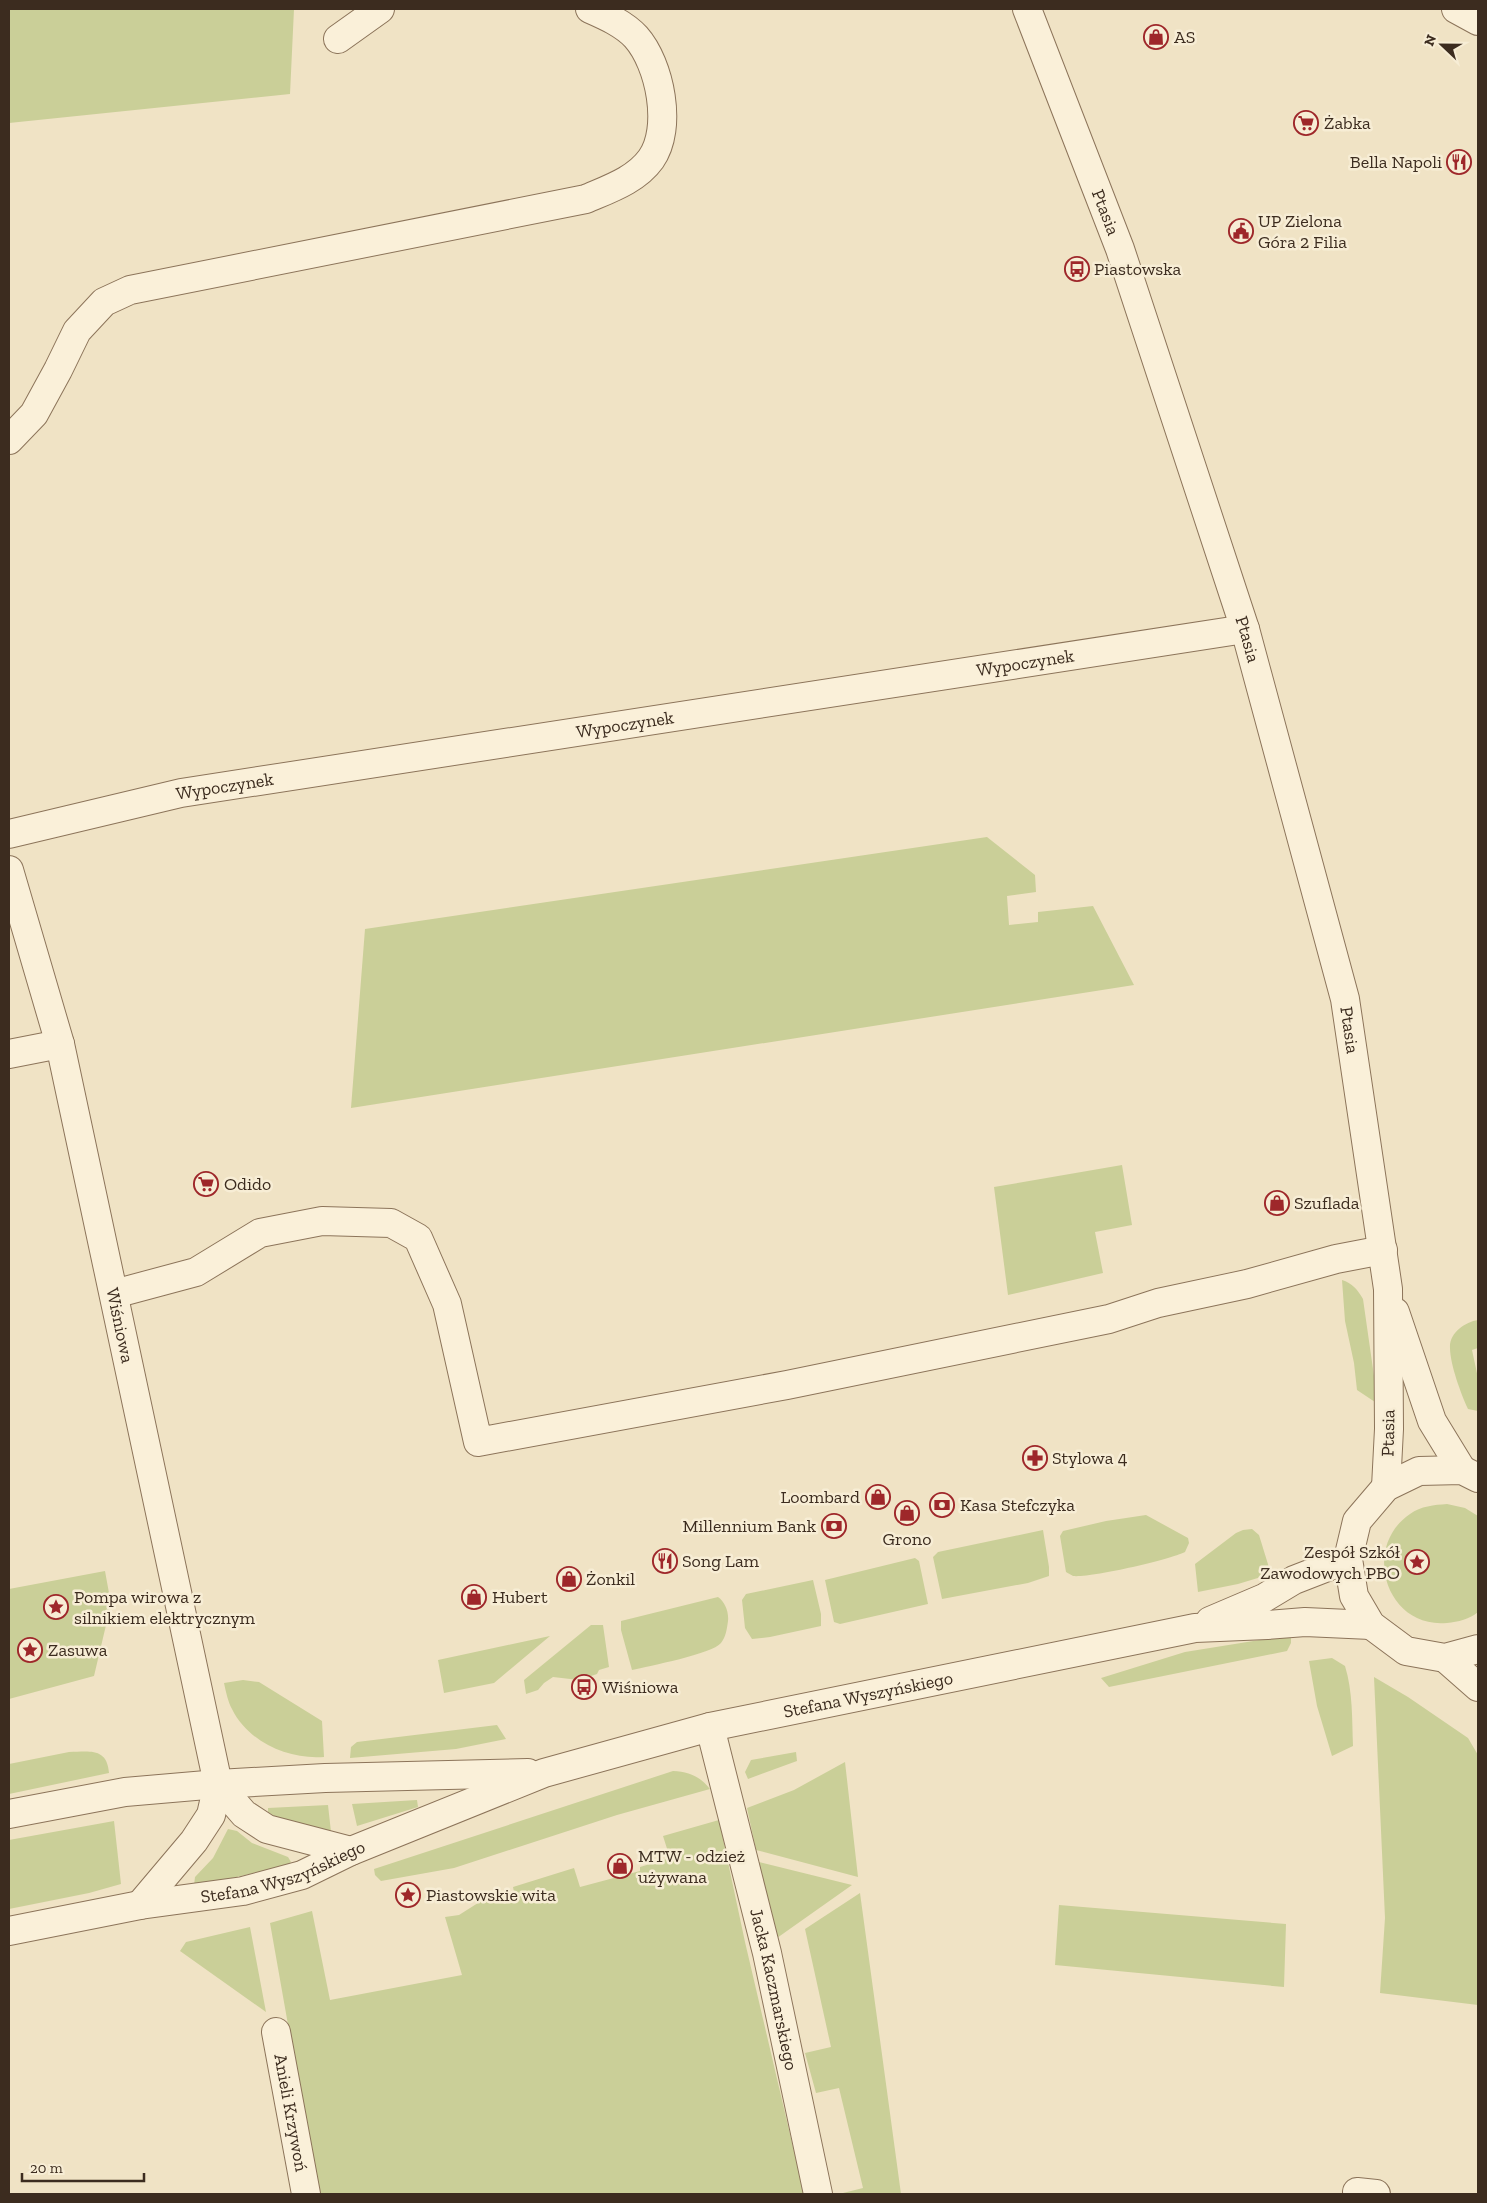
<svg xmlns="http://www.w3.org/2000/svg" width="1487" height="2203" font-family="'Zilla Slab',serif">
<rect width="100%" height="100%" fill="#f0e3c5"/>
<path fill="#cacf98" d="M 9,9 L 294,9 L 290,94 L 9,123 Z
M 987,837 L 1035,875 L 1036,892 L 1007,896 L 1009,925 L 1038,922 L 1038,912 L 1093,906 L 1134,985 L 351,1108 L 365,929 Z
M 1122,1165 L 1132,1225 L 1095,1232 L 1103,1273 L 1008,1295 L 994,1187 Z
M 1342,1280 C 1352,1283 1358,1290 1363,1299 L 1378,1404 L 1357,1390 L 1354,1363 L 1345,1321 Z
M 1478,1320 L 1478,1348 L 1472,1350 L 1478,1378 L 1478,1411 L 1468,1409 C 1461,1394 1450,1364 1450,1348 C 1449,1333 1465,1322 1478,1320 Z
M 1447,1504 L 1465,1508 L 1478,1516 L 1478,1612 C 1470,1619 1458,1622 1447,1623 C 1386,1629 1361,1547 1410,1514 C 1421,1506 1434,1505 1447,1504 Z
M 1146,1515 L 1188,1538 L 1189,1543 L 1185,1552 C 1169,1560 1090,1578 1073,1576 C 1071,1575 1068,1573 1066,1572 L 1060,1536 L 1063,1531 L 1106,1521 Z
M 1252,1529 L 1259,1535 L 1271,1574 L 1238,1584 L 1198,1592 L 1195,1564 L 1236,1533 L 1243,1530 Z
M 1043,1530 L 1049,1567 L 1049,1576 L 1028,1583 L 942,1599 L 933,1557 L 938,1552 Z
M 915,1558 L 919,1561 L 928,1604 L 840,1624 L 834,1622 L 825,1580 Z
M 105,1571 L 111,1604 L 94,1676 L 9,1699 L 9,1589 Z
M 813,1580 L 821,1614 L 821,1626 L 770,1637 L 752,1639 L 745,1628 L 742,1600 L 746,1594 Z
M 718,1597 C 725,1602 729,1612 728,1621 C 727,1628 726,1637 721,1643 C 712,1654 649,1666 632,1670 L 621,1630 L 621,1621 Z
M 591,1625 L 603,1625 L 609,1667 L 599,1670 L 597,1674 L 579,1680 L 553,1677 L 544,1683 L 538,1690 L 526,1694 L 524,1680 Z
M 1291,1635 L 1291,1643 L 1287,1651 L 1109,1687 L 1101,1678 L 1185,1652 Z
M 550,1636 L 494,1683 L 444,1693 L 438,1660 Z
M 1332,1658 L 1345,1666 C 1353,1692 1352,1720 1353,1746 L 1332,1756 L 1317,1706 L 1309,1661 Z
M 1374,1677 L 1408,1697 L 1468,1738 L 1478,1755 L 1478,2005 L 1380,1993 L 1385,1918 Z
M 243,1680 L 259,1682 L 322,1721 L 324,1757 C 289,1760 248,1742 232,1709 C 228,1702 226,1692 224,1683 Z
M 497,1725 L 506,1739 L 456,1749 L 350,1758 L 351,1747 L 357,1742 Z
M 69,1752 C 89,1752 107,1747 109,1773 L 9,1794 L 9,1764 Z
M 796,1752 L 797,1761 L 748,1779 L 745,1772 L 751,1760 Z
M 845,1762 L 858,1877 L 756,1850 L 747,1808 L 794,1790 Z
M 673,1771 C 689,1772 700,1776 710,1789 L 617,1815 L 454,1868 L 381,1881 L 375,1875 L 374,1869 Z
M 417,1800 L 418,1807 L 357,1826 L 352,1804 Z
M 328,1805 L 331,1832 L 279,1819 L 268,1812 L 268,1808 Z
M 719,1820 L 745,1942 L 804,2194 L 318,2194 L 270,1923 L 312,1911 L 330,2000 L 462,1975 L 445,1917 L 459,1915 L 478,1903 L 514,1892 L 513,1887 L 574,1868 L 580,1887 L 640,1871 L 640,1867 L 670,1858 L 663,1836 Z
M 114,1821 L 121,1884 L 89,1893 L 9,1909 L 9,1840 Z
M 228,1829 L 237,1831 L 252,1843 L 288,1857 L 291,1862 L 285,1866 L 197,1886 L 194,1885 L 195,1877 L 213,1858 Z
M 759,1862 L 852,1885 L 777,1938 Z
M 860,1893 L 901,2194 L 839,2194 L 863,2188 L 839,2088 L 816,2093 L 805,2053 L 831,2047 L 805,1929 Z
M 1059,1905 L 1286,1924 L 1284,1987 L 1055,1965 Z
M 250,1927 L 266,2012 L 180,1951 L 186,1942 Z"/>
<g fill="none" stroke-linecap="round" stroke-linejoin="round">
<defs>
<g id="minor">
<path id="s1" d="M 1027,9 L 1120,249 L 1245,629 L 1345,999 L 1388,1289 L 1389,1429 L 1386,1487"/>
<path d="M 1456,9 L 1478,21"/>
<path d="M 338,39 L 380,9"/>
<path d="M 9,440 L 34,414 L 58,370 L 77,331 L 104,302 L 130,290 L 586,199 C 609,189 636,180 651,159 C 673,128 660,64 636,37 C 624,24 606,16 590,9"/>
<path id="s2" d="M 9,834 L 181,793 L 1245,629"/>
<path id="s3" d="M 9,870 L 60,1044 L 218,1784 L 211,1815 L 194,1841 L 140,1905"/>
<path d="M 9,1054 L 60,1044"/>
<path d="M 114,1294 L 196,1272 L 260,1233 L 322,1221 L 391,1223 L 418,1238 L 447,1304 L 478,1442 L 787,1385 L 1109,1319 L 1158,1303 L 1247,1284 L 1336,1259 L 1383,1250"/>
<path d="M 1395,1312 L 1432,1421 L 1462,1470"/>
<path d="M 1478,1478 L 1462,1470 L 1419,1471 L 1386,1487 L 1357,1521 L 1348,1559 L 1354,1596 L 1371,1625 L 1406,1651 L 1445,1658 L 1478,1649"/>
<path d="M 1210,1621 L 1264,1598 L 1294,1580 L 1348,1559"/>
<path d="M 1445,1658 L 1478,1687"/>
<path id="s4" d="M 710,1727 L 767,1953 L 818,2194"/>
<path d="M 218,1784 L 244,1814 L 267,1829 L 351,1851"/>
<path d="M 9,1814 L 125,1792 L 218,1784 L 325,1778 L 528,1773"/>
<path id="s5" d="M 9,1931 L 140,1905 L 243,1891 L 302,1875 L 351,1851 L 544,1773 L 710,1727 L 1195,1628 L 1267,1625 L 1305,1622 L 1371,1625"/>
<path id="s6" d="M 276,2032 L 306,2194"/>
<path d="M 1357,2192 L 1376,2194"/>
</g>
</defs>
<use href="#minor" stroke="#8c745a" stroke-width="30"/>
<use href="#minor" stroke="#faf0d9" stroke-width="28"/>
</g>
<defs>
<symbol id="shop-ring" viewBox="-11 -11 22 22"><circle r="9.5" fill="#f7edd5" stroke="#9e272a" stroke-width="1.5"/><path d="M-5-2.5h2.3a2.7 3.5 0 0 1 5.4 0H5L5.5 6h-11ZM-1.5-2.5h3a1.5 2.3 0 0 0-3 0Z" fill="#9e272a"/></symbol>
<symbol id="supermarket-ring" viewBox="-11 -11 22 22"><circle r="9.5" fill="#f7edd5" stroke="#9e272a" stroke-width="1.5"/><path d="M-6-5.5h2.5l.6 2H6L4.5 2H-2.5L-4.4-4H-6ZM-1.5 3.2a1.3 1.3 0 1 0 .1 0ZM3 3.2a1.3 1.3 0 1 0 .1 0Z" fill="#9e272a"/></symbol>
<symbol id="restaurant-ring" viewBox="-11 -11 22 22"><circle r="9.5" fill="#f7edd5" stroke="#9e272a" stroke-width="1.5"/><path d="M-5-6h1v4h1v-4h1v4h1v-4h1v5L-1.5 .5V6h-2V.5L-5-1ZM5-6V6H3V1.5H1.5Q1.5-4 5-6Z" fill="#9e272a"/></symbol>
<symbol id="civic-ring" viewBox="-11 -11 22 22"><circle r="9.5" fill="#f7edd5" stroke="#9e272a" stroke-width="1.5"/><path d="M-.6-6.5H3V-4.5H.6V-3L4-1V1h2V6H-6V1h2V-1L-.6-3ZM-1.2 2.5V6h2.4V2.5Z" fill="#9e272a"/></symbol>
<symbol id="bus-ring" viewBox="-11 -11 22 22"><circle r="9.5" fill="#f7edd5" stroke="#9e272a" stroke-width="1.5"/><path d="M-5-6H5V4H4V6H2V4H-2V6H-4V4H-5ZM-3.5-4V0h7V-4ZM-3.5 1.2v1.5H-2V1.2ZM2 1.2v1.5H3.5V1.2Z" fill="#9e272a"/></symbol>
<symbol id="pharmacy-ring" viewBox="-11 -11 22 22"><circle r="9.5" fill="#f7edd5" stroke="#9e272a" stroke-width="1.5"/><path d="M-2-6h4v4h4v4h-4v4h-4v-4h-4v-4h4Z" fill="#9e272a"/></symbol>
<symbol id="bank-ring" viewBox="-11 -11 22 22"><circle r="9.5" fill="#f7edd5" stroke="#9e272a" stroke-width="1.5"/><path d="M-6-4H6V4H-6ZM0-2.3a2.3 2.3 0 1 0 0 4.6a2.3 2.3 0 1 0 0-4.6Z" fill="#9e272a"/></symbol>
<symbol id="sight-ring" viewBox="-11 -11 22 22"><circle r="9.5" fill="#f7edd5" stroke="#9e272a" stroke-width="1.5"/><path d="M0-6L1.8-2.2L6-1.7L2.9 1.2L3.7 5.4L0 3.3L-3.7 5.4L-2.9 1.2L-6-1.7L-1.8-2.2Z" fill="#9e272a"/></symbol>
</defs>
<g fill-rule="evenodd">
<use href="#shop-ring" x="1142" y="23" width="28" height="28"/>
<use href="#supermarket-ring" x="1292" y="109" width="28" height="28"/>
<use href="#restaurant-ring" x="1445" y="148" width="28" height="28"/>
<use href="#civic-ring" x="1227" y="217" width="28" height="28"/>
<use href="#bus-ring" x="1063" y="255" width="28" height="28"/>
<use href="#supermarket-ring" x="192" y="1170" width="28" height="28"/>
<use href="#shop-ring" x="1263" y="1189" width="28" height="28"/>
<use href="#pharmacy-ring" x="1021" y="1444" width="28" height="28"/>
<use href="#shop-ring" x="864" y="1483" width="28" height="28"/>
<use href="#bank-ring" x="928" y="1491" width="28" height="28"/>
<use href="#shop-ring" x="893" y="1499" width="28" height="28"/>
<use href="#bank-ring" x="820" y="1512" width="28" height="28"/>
<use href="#restaurant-ring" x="651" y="1547" width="28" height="28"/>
<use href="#sight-ring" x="1403" y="1548" width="28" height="28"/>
<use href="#shop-ring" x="555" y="1565" width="28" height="28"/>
<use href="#shop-ring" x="460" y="1583" width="28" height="28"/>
<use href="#sight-ring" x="42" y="1593" width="28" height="28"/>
<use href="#sight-ring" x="16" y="1636" width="28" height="28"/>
<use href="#bus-ring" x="570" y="1673" width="28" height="28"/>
<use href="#shop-ring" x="606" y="1852" width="28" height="28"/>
<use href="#sight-ring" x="394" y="1881" width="28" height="28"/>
</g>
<g text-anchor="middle" stroke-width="5" stroke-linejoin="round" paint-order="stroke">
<g font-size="18" fill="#3c2c1f" stroke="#f7edd5" text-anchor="start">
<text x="1174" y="43">AS</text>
<text x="1324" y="129">Żabka</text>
<text x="1442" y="168" text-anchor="end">Bella Napoli</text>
<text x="1258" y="227">UP Zielona<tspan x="1258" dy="21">Góra 2 Filia</tspan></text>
<text x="1094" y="275">Piastowska</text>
<text x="224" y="1190">Odido</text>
<text x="1294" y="1209">Szuflada</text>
<text x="1052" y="1464">Stylowa 4</text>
<text x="860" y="1503" text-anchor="end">Loombard</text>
<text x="960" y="1511">Kasa Stefczyka</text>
<text x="816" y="1532" text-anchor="end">Millennium Bank</text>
<text x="907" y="1545" text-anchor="middle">Grono</text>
<text x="1400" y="1558" text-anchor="end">Zespół Szkół<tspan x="1400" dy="21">Zawodowych PBO</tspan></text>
<text x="682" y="1567">Song Lam</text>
<text x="586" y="1585">Żonkil</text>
<text x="74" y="1603">Pompa wirowa z<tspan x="74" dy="21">silnikiem elektrycznym</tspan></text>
<text x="492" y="1603">Hubert</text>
<text x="48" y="1656">Zasuwa</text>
<text x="602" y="1693">Wiśniowa</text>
<text x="638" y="1862">MTW - odzież<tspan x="638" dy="21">używana</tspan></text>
<text x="426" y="1901">Piastowskie wita</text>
</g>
<g font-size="18" fill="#3c2c1f" stroke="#f7edd5">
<text dy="6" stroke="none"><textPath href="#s1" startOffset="218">Ptasia</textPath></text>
<text dy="6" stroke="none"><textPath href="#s1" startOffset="668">Ptasia</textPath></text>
<text dy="6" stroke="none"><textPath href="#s2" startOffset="1031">Wypoczynek</textPath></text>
<text dy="6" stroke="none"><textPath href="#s2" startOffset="626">Wypoczynek</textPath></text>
<text dy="6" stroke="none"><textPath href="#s2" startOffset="221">Wypoczynek</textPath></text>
<text dy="6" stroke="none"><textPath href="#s1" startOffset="1072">Ptasia</textPath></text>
<text dy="6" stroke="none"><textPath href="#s3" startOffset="469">Wiśniowa</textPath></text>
<text transform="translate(1388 1433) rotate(-89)" y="6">Ptasia</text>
<text dy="6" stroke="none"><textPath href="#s5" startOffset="895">Stefana Wyszyńskiego</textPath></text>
<text dy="6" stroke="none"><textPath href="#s5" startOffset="281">Stefana Wyszyńskiego</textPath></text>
<text dy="6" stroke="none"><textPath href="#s4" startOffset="270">Jacka Kaczmarskiego</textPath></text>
<text dy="6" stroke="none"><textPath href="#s6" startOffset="82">Anieli Krzywoń</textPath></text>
</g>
</g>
<rect width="1487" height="2203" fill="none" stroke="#3c2c1f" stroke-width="20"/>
<g transform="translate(1442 45) rotate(292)" stroke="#f7edd5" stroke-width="4" paint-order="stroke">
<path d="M0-4L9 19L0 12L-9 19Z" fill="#3c2c1f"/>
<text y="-8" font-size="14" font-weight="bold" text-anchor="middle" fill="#3c2c1f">N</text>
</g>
<path d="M22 2173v8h122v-8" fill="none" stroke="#3c2c1f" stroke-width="2.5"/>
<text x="30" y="2173" font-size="15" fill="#3c2c1f" stroke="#f7edd5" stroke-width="4" paint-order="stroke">20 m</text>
</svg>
